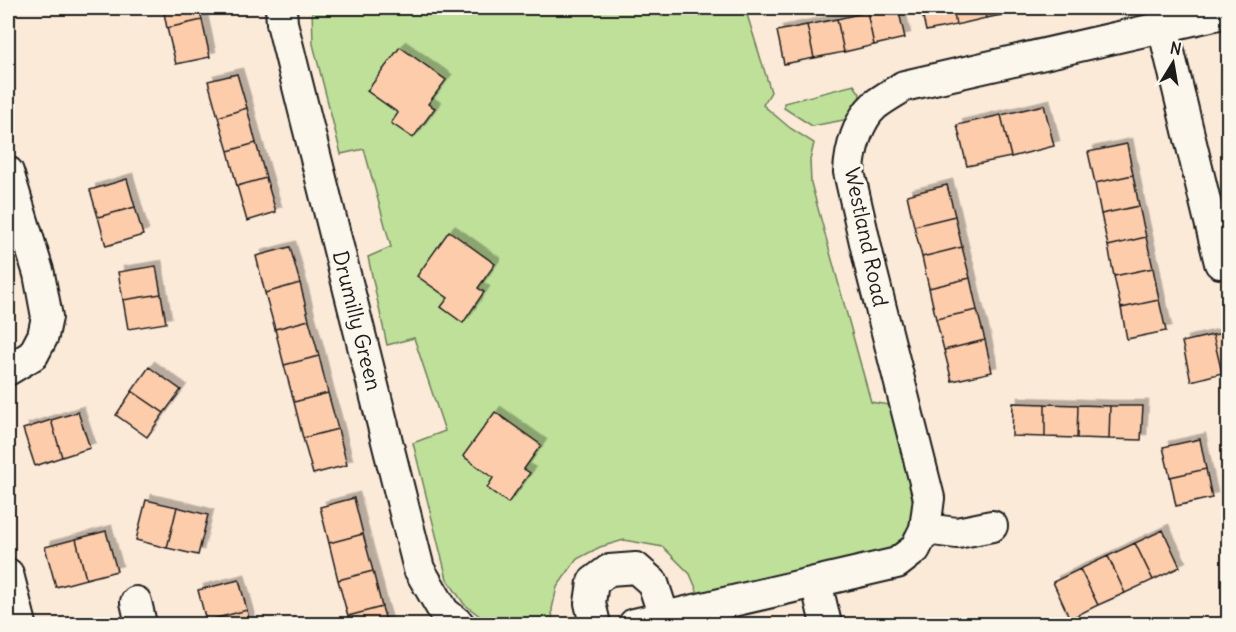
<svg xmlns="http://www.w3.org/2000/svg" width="1236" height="632" font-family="Delius,sans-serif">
<defs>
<filter id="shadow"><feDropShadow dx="5.5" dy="-5.5" stdDeviation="0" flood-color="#0004"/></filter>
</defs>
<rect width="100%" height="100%" fill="#fbead8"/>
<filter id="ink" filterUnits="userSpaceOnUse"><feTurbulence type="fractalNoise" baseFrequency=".0167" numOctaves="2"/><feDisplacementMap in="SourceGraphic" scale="12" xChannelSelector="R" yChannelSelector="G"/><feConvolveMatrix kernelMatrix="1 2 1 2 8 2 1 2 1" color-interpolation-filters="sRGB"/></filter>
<g filter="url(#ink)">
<path fill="#bee099" stroke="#6d7e5a" stroke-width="1.5" d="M 312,8 L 745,8 L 771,92 L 763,105 L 790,128 L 814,143 L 810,160 L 811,183 L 871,402 L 895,406 L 914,509 L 909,533 L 902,546 L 880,553 L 698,593 L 690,574 L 663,547 L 624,540 L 600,547 L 577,559 L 557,587 L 552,609 L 553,624 L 502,624 L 481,617 L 464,604 L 447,579 L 413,443 L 445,431 L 414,338 L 387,345 L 368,257 L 391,247 L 364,149 L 341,154 L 313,44 Z
M 854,85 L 860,94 L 858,105 L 849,119 L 812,126 L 784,108 L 784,103 Z"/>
<path fill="#fcccab" stroke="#1c1c1c" stroke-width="1.5" filter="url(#shadow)" d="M 163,8 L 199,8 L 202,20 L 167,28 Z
M 888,8 L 898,8 L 905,38 L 874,45 L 867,12 Z
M 921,8 L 953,8 L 956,25 L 926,31 Z
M 953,8 L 984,8 L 986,18 L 956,25 Z
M 984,8 L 1016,8 L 1017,12 L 986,18 Z
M 867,12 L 874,45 L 844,52 L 837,19 Z
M 837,19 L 844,52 L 814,58 L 807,25 Z
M 202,20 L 210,57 L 176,64 L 167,28 Z
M 807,25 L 814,58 L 784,64 L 777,31 Z
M 400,47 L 446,80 L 428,104 L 435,108 L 413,138 L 391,123 L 398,113 L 367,91 Z
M 237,74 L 247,108 L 218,117 L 208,81 Z
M 1044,105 L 1054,146 L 1011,157 L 1001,115 Z
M 247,108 L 256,143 L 228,151 L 218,117 Z
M 1001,115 L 1011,157 L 967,166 L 957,125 Z
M 256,143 L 266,178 L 237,186 L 228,151 Z
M 1127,144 L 1133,175 L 1095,183 L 1088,152 Z
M 1133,175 L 1139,206 L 1101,214 L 1095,183 Z
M 266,178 L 276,212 L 247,221 L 237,186 Z
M 127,179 L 135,207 L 98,217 L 90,190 Z
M 947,185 L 955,216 L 914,226 L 907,195 Z
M 1139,206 L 1146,237 L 1108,246 L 1101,214 Z
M 135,207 L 143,235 L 106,246 L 98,217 Z
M 955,216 L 962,247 L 922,257 L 914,226 Z
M 449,231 L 495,264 L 478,288 L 484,292 L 463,323 L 441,307 L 448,298 L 417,276 Z
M 1146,237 L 1153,268 L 1114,276 L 1108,246 Z
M 290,247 L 300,283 L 265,293 L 256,256 Z
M 962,247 L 970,278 L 929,288 L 922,257 Z
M 156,266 L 161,294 L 123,300 L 118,272 Z
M 1153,268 L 1159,300 L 1121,308 L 1114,276 Z
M 970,278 L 977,310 L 936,319 L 929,288 Z
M 300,283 L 309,320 L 275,329 L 265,293 Z
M 161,294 L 166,323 L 128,329 L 123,300 Z
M 1159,300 L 1166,331 L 1127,339 L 1121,308 Z
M 977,310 L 985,340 L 944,350 L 936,319 Z
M 309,320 L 319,356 L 284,365 L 275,329 Z
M 1228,332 L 1228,372 L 1222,373 L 1213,335 Z
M 1213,335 L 1222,373 L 1191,381 L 1182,342 Z
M 985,340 L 992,372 L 952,381 L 944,350 Z
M 319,356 L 328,393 L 294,402 L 284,365 Z
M 149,367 L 181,390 L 164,413 L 132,391 Z
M 132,391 L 164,413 L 147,437 L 116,415 Z
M 328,393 L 338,429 L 303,438 L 294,402 Z
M 1013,403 L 1045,404 L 1045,437 L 1012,436 Z
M 1045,404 L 1078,405 L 1077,438 L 1045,437 Z
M 1078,405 L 1110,406 L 1109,439 L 1077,438 Z
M 1110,406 L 1143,406 L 1141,440 L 1109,439 Z
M 78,412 L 90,448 L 62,457 L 51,420 Z
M 495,412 L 541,445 L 524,469 L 530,473 L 508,503 L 487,488 L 493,478 L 463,456 Z
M 51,420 L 62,457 L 35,466 L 23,429 Z
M 338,429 L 347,465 L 313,474 L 303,438 Z
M 1200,439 L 1206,469 L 1170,477 L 1163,447 Z
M 1206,469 L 1212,498 L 1176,506 L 1170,477 Z
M 354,498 L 363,534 L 329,543 L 320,507 Z
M 146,500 L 177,507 L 167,548 L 136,540 Z
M 177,507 L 208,515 L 198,555 L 167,548 Z
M 1163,530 L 1180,567 L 1153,580 L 1135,543 Z
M 106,531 L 117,571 L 86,579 L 76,539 Z
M 363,534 L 373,571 L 338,580 L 329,543 Z
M 76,539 L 86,579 L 56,587 L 45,547 Z
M 1135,543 L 1153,580 L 1125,593 L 1108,556 Z
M 1108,556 L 1125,593 L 1098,605 L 1080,569 Z
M 1080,569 L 1098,605 L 1070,619 L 1053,582 Z
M 373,571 L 382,607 L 348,616 L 338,580 Z
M 239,580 L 247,610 L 206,621 L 198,590 Z
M 382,607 L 387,624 L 350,624 L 348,616 Z
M 247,610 L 250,624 L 207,624 L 206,621 Z"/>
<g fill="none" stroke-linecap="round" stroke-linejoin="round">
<defs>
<g id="minor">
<path id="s1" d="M 281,8 L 282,23 L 419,569 L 444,612 L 459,624"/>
<path d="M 1163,27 L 1220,263"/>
<path d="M 8,172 L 39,274 L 47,317 L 43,336 L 33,355 L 8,370"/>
<path d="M 925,529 L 957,533 L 992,526"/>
<path d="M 8,574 L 21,624"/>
<path d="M 816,582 L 826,624"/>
<path d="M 136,602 L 141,624"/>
<path d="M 595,624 L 590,603 L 593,582 L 609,570 L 636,568 L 653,583 L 664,617"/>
<path d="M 634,624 L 897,563 L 915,549 L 925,529 L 929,498 L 871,269 L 849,172 C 850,150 858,120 875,105 C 884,98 895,92 904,86 L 1228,12"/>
</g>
</defs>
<use href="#minor" stroke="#1c1c1c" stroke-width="34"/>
<use href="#minor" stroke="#fbf7ec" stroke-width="30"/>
</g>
</g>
<g text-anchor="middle" stroke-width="6" stroke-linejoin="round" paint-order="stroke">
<g font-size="21" fill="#1c1c1c" stroke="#fbf7ec">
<text transform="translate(866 237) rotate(78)" y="7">Westland Road</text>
<text dy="7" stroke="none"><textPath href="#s1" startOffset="322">Drumilly Green</textPath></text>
</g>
</g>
<rect width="1236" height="632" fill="none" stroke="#fbf7ec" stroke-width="30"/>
<rect x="15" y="15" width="1206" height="602" fill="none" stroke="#1c1c1c" stroke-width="2" filter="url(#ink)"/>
<g transform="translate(1173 63) rotate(11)" stroke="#fbf7ec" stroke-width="4.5" paint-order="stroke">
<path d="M0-4.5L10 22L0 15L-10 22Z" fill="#1c1c1c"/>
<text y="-9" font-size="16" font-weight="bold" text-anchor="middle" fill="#1c1c1c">N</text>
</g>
</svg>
